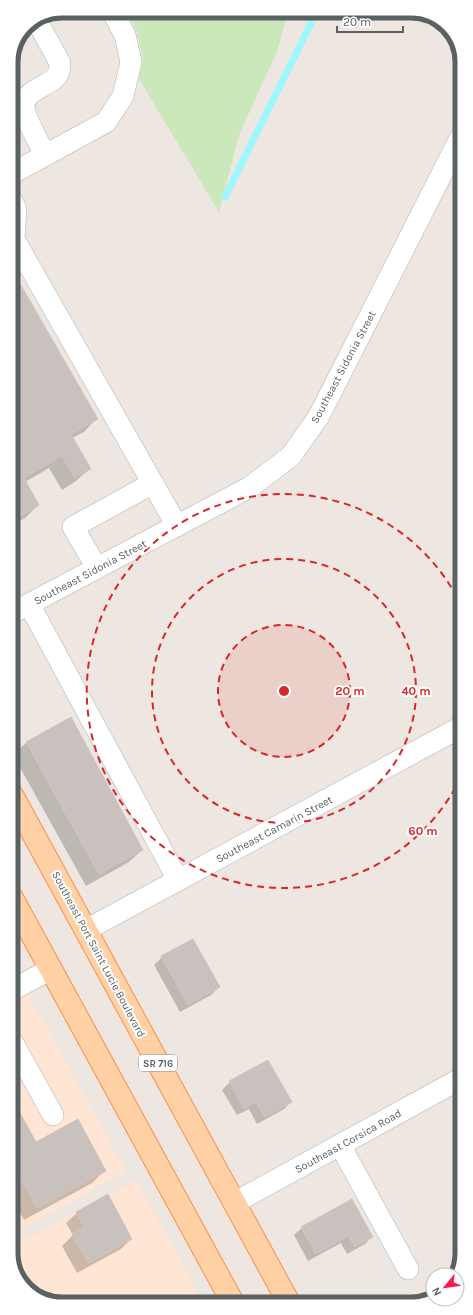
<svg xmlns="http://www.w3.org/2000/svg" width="473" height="1315" font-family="Karla,sans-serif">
<rect width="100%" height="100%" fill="#eee6e0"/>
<path fill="#ffe6d4" d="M 12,965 L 126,1171 L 22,1229 L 13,1212 Z
M 135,1178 L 204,1303 L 58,1304 L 39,1297 L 13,1249 L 13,1238 L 20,1240 L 27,1239 L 132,1182 Z"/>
<path fill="#cae8ba" d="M 126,11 L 288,11 L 278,49 L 239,135 L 219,212 L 139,79 L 143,59 L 137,31 Z"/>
<path fill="#0003" d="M 11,270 L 96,419 L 84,432 L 72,438 L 89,469 L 76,481 L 62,490 L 49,468 L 25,482 L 38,505 L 25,518 L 12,525 Z
M 70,719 L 142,850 L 129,862 L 86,886 L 13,755 L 26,743 Z
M 192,940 L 219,987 L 211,995 L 180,1012 L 154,965 L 162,957 Z
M 268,1061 L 291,1102 L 284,1109 L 257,1124 L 249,1109 L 237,1115 L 222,1090 L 230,1082 Z
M 13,1102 L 35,1143 L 105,1170 L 92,1183 L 24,1220 L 13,1200 Z
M 77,1213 L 131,1239 L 121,1249 L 77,1273 L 62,1246 L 73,1235 L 66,1223 Z
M 302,1228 L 372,1237 L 365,1244 L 347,1254 L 341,1243 L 308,1261 L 294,1235 Z"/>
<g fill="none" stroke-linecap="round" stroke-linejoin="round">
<path stroke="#9ff6ff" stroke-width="7" d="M 225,197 L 317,11"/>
</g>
<path fill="#c9c1bd" stroke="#d3c5be" d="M 11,268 L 98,419 L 71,434 L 91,469 L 75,478 L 62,456 L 24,478 L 39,505 L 12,521 L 12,422 L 21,417 L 12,400 Z
M 71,717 L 143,850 L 99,874 L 26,742 Z
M 193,939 L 220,987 L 188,1005 L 161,956 Z
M 268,1060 L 292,1102 L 265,1117 L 256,1102 L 244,1109 L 229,1081 Z
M 13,1100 L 36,1142 L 78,1119 L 106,1171 L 37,1208 L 13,1165 Z
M 108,1194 L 132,1239 L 88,1263 L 72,1234 L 84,1227 L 76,1212 Z
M 352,1199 L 373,1237 L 355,1247 L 348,1236 L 316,1254 L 301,1227 Z"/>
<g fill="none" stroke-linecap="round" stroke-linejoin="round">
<defs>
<path id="minor" d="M 37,21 L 60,63 C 60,68 59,74 55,78 C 46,87 25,90 24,106 C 24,117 40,144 45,155
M 11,174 L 106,122 L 123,96 L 131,62 L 125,35 L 112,11
M 11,199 L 16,209 L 14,239 L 177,526
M 97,568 L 73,527 L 153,483
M 29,604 L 178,880
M 12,613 L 250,487 L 291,456 L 319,416 L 460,138
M 86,930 L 461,727
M 12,990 L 51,969
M 12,1041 L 53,1115
M 340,1145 L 408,1269
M 234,1203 L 462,1078"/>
<path id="major" d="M 12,795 L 289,1303
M 12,898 L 233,1303"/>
</defs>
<use href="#minor" stroke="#acb3b5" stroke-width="22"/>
<use href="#major" stroke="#ff8d48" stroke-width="24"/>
<use href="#minor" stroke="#fff" stroke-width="21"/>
<use href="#major" stroke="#ffd1a4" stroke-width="22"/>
</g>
<circle cx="284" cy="691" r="66" fill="#d62828" fill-opacity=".12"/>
<g fill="none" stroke="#d62828" stroke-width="2" stroke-dasharray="7 5">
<circle cx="284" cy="691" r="66"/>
<circle cx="284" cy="691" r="132"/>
<path d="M461 777A197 197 0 1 1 460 603"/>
</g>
<g text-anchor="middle" stroke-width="4" stroke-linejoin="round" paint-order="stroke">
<rect fill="#fff" stroke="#8b9092" stroke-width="1" x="139" y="1055" width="38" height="16" rx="3"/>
<g font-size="10" font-weight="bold" fill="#596163">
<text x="158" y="1067">SR 716</text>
</g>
<g font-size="11" fill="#596163" stroke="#fff">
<text transform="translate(343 367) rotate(-62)" y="4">Southeast Sidonia Street</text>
<text transform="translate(90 572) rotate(-28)" y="4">Southeast Sidonia Street</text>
<text transform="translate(274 829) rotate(-28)" y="4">Southeast Camarin Street</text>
<text transform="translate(99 954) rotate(62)" y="4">Southeast Port Saint Lucie Boulevard</text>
<text transform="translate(348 1141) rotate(-29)" y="4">Southeast Corsica Road</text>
</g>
</g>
<path d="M0 0H473V1315H0ZM62 18H411A44 44 0 0 1 455 62V1253A44 44 0 0 1 411 1297H62A44 44 0 0 1 18 1253V62A44 44 0 0 1 62 18Z" fill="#fff" fill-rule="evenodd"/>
<path fill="none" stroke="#596163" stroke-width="5" d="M62 18H411A44 44 0 0 1 455 62V1253A44 44 0 0 1 411 1297H62A44 44 0 0 1 18 1253V62A44 44 0 0 1 62 18Z"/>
<circle cx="284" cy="691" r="6" fill="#d62828" stroke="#fff" stroke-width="2"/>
<g font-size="12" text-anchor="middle" font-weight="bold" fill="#d62828" stroke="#fff" stroke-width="4" stroke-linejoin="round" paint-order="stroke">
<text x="350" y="695">20 m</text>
<text x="416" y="695">40 m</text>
<text x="423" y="835">60 m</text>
</g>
<g transform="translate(445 1287) rotate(241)"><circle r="19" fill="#ffffff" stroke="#bdc0c1"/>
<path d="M0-3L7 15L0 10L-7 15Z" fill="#fa1a55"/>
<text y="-6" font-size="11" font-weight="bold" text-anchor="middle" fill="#596163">N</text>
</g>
<path d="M337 26v6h66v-6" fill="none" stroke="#596163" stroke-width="2"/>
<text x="343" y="26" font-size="12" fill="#596163" stroke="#ffffff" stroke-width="3" paint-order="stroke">20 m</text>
</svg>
